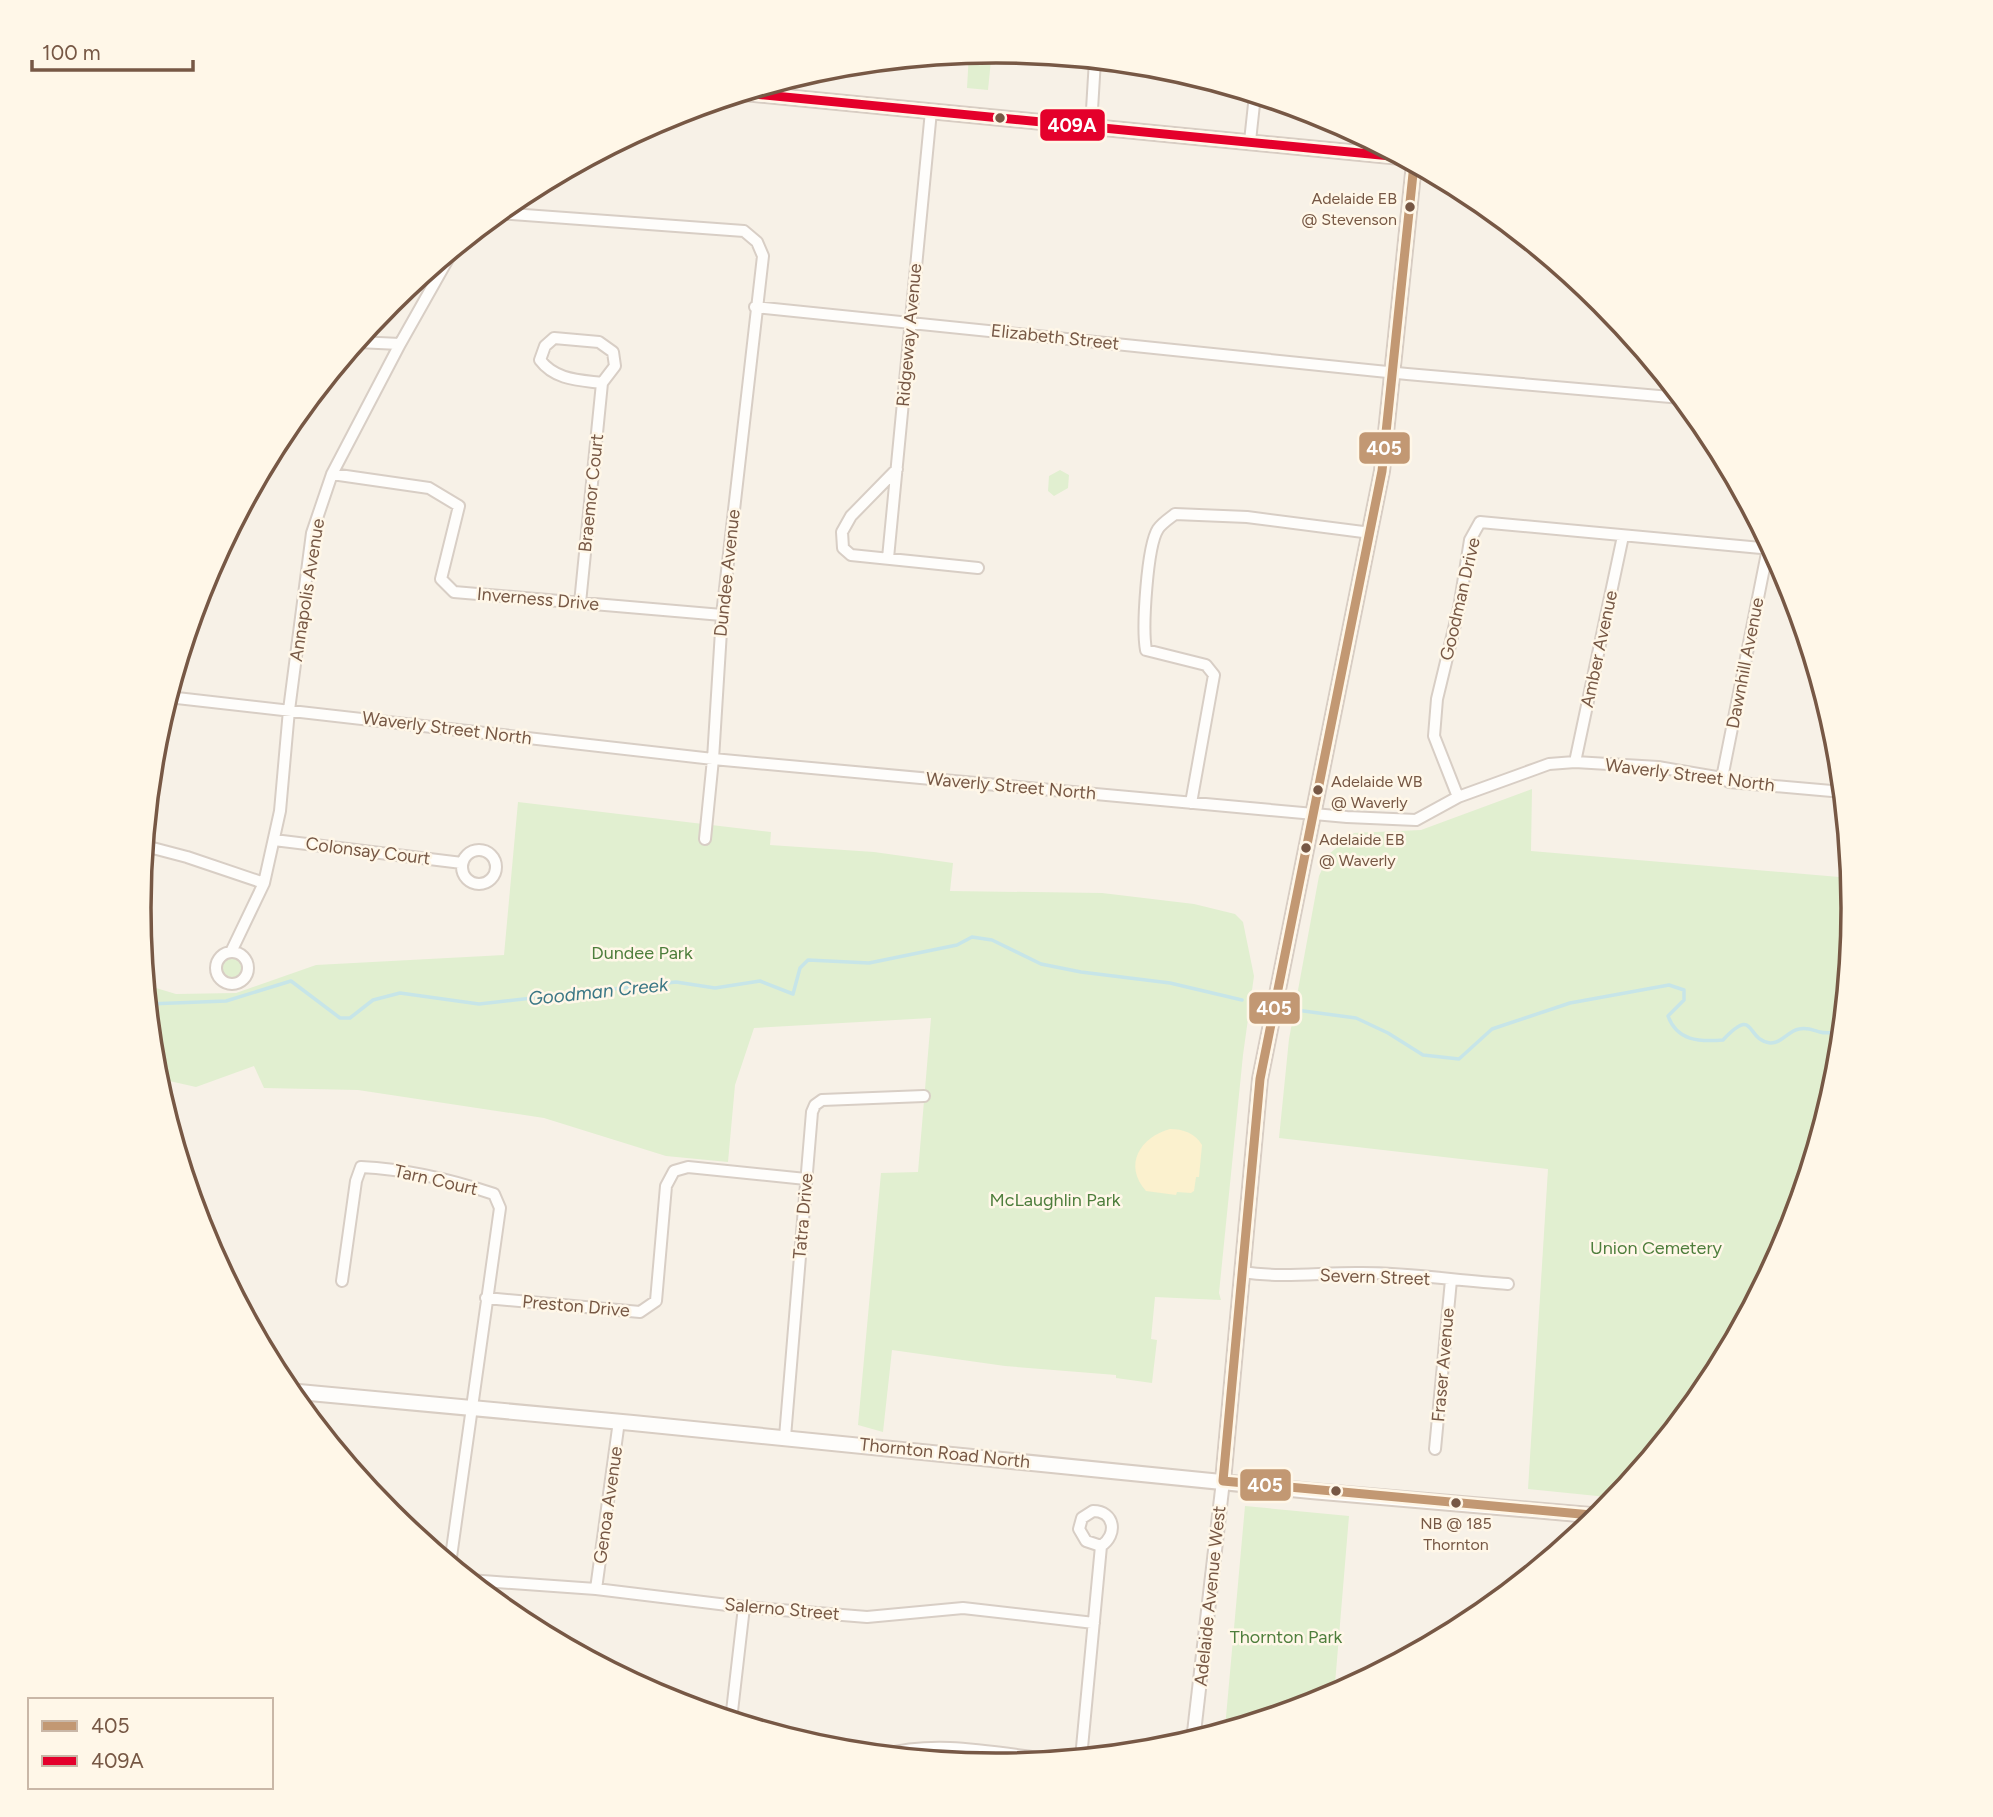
<svg xmlns="http://www.w3.org/2000/svg" width="1993" height="1817" font-family="Figtree,sans-serif">
<rect width="100%" height="100%" fill="#f7f1e7"/>
<path fill="#e1efd0" d="M 997,51 L 996,59 L 991,60 L 988,90 L 967,88 L 969,53 Z
M 1060,470 L 1069,475 L 1068,488 L 1054,496 L 1048,491 L 1049,476 Z
M 1532,789 L 1531,851 L 1851,878 L 1854,909 L 1838,1076 L 1789,1237 L 1709,1385 L 1617,1498 L 1528,1489 L 1548,1169 L 1279,1138 L 1289,1039 L 1319,876 L 1329,854 L 1354,833 L 1421,830 Z
M 518,802 L 771,832 L 770,845 L 874,852 L 953,863 L 950,891 L 1102,893 L 1194,904 L 1235,914 L 1243,922 L 1254,976 L 1243,1055 L 1219,1293 L 1221,1300 L 1155,1297 L 1151,1339 L 1157,1340 L 1152,1383 L 1116,1378 L 1116,1375 L 1005,1366 L 892,1350 L 883,1432 L 858,1425 L 881,1173 L 918,1172 L 931,1018 L 754,1028 L 735,1085 L 728,1162 L 666,1156 L 544,1118 L 358,1090 L 264,1088 L 254,1066 L 196,1087 L 156,1078 L 146,985 L 176,994 L 236,993 L 316,965 L 504,955 Z
M221 968a11 11 0 1 1 22 0a11 11 0 1 1-22 0Z
M 1245,1506 L 1349,1516 L 1334,1696 L 1324,1701 L 1233,1729 L 1225,1728 Z"/>
<path fill="#fbf1ce" d="M 1170,1129 C 1183,1129 1195,1133 1202,1145 L 1199,1177 L 1196,1177 L 1194,1191 L 1191,1193 L 1177,1192 L 1176,1195 L 1146,1191 C 1123,1165 1140,1137 1170,1129 Z"/>
<g fill="none" stroke-linecap="round" stroke-linejoin="round">
<path stroke="#c7e5e8" stroke-width="3.5" d="M 148,1004 L 226,1001 L 291,981 L 340,1018 L 350,1018 L 373,1000 L 400,993 L 479,1004 L 676,982 L 715,988 L 760,981 L 793,994 L 800,968 L 808,960 L 869,963 L 957,945 L 972,937 L 992,940 L 1041,964 L 1081,972 L 1170,983 L 1242,1000
M 1296,1010 L 1356,1018 L 1388,1033 L 1423,1055 L 1459,1059 L 1492,1029 L 1570,1003 L 1669,985 L 1684,990 L 1684,1000 L 1668,1016 C 1677,1041 1699,1042 1723,1040 C 1756,1005 1745,1040 1770,1043 C 1781,1044 1788,1031 1799,1029 C 1807,1027 1813,1030 1820,1032 C 1827,1034 1835,1032 1842,1032"/>
<defs>
<path id="minor" d="M 782,97 L 783,81
M 1091,126 L 1095,60
M 1250,141 L 1255,95
M 498,213 L 744,231 L 757,242 L 763,256 L 722,615 L 713,759 L 705,839
M 755,307 L 1407,374 L 1682,398
M 357,342 L 400,344
M 897,469 L 851,516 L 842,532 L 843,548 L 851,555 L 978,568
M 332,474 L 429,488 L 459,506 L 441,579 L 454,592 L 722,615
M 888,558 L 931,111
M 580,603 L 602,383 L 615,366 L 613,352 L 599,342 L 554,338 L 545,346 L 540,360 C 555,380 579,380 602,383
M 168,697 L 713,759 L 1347,817 L 1416,820 L 1458,797 L 1549,764 L 1575,762 L 1658,767 L 1722,778 L 1729,782 L 1843,792
M 1575,762 L 1623,536
M 1722,778 L 1768,548
M 1458,797 L 1434,736 L 1437,699 L 1459,608 L 1470,540 L 1480,522 L 1772,549
M 1191,803 L 1214,675 L 1206,665 L 1146,650 C 1142,628 1147,546 1158,529 C 1162,523 1170,518 1175,514 L 1247,517 L 1371,533
M 274,840 L 462,863
M 145,846 L 187,857 L 264,883
M462 867a17 17 0 1 1 34 0a17 17 0 1 1-34 0Z
M216 968a16 16 0 1 1 32 0a16 16 0 1 1-32 0Z
M 231,952 L 264,883 L 280,811 L 289,710 L 312,533 L 332,474 L 400,344 L 453,250
M 1242,1272 C 1280,1278 1317,1273 1356,1273 C 1406,1272 1457,1281 1508,1284
M 342,1281 L 356,1181 L 361,1167 C 405,1169 452,1180 494,1194 L 500,1208 L 450,1564
M 486,1298 L 640,1312 L 656,1301 L 666,1186 L 674,1171 L 688,1167 L 806,1179
M 785,1437 L 812,1112 L 815,1105 L 822,1100 L 924,1096
M 1435,1449 L 1451,1280
M 469,1580 L 596,1589 L 744,1607 L 867,1617 L 963,1608 L 1094,1623
M 596,1589 L 619,1421
M 1471,1623 L 1474,1621
M 731,1720 L 744,1607
M 883,1755 C 939,1739 999,1754 1056,1760
M 1081,1758 L 1101,1546 C 1118,1535 1115,1511 1093,1511 L 1082,1518 L 1079,1529 L 1086,1541 L 1101,1546"/>
<path id="tertiary" d="M 1193,1741 L 1223,1481"/>
<path id="secondary" d="M 744,93 L 1401,157
M 288,1391 L 633,1423 L 1311,1491 L 1602,1516
M 1223,1481 L 1260,1079 L 1382,471 L 1414,164"/>
</defs>
<use href="#minor" stroke="#d8cec5" stroke-width="14"/>
<use href="#tertiary" stroke="#d8cec5" stroke-width="16"/>
<use href="#secondary" stroke="#d8cdc3" stroke-width="18"/>
<use href="#minor" stroke="#fefdfb" stroke-width="10"/>
<use href="#tertiary" stroke="#fefdfb" stroke-width="12"/>
<use href="#secondary" stroke="#fefdfb" stroke-width="14"/>
<defs>
<path id="bus-1" d="M 1414,164 L 1382,471 L 1260,1079 L 1223,1481 L 1602,1516"/>
<path id="bus-2" d="M 744,93 L 1401,157"/>
</defs>
<use href="#bus-1" stroke="#fff7e8" stroke-width="14"/>
<use href="#bus-2" stroke="#fff7e8" stroke-width="14"/>
<use href="#bus-1" stroke="#c29873" stroke-width="9"/>
<use href="#bus-2" stroke="#e4002b" stroke-width="9"/>
</g>
<g fill="#775845" stroke="#fff7e8" stroke-width="2.5">
<circle cx="1000" cy="118" r="6"/>
<circle cx="1410" cy="207" r="6"/>
<circle cx="1318" cy="790" r="6"/>
<circle cx="1306" cy="848" r="6"/>
<circle cx="1336" cy="1491" r="6"/>
<circle cx="1456" cy="1503" r="6"/>
</g>
<g text-anchor="middle" stroke-width="5" stroke-linejoin="round" paint-order="stroke">
<g font-size="16" fill="#775845" stroke="#fff7e8" text-anchor="start">
<text x="1397" y="204" text-anchor="end">Adelaide EB<tspan x="1397" dy="21">@ Stevenson</tspan></text>
<text x="1331" y="787">Adelaide WB<tspan x="1331" dy="21">@ Waverly</tspan></text>
<text x="1319" y="845">Adelaide EB<tspan x="1319" dy="21">@ Waverly</tspan></text>
<text x="1456" y="1529" text-anchor="middle">NB @ 185<tspan x="1456" dy="21">Thornton</tspan></text>
</g>
<g font-size="18" fill="#775845" stroke="#fff7e8">
<text transform="translate(909 335) rotate(-85)" y="6">Ridgeway Avenue</text>
<text transform="translate(1055 337) rotate(6)" y="6">Elizabeth Street</text>
<text transform="translate(591 493) rotate(-84)" y="6">Braemor Court</text>
<text transform="translate(727 573) rotate(-84)" y="6">Dundee Avenue</text>
<text transform="translate(307 590) rotate(-81)" y="6">Annapolis Avenue</text>
<text transform="translate(538 599) rotate(5)" y="6">Inverness Drive</text>
<text transform="translate(1460 599) rotate(-77)" y="6">Goodman Drive</text>
<text transform="translate(1599 649) rotate(-78)" y="6">Amber Avenue</text>
<text transform="translate(1745 663) rotate(-79)" y="6">Dawnhill Avenue</text>
<text transform="translate(447 728) rotate(7)" y="6">Waverly Street North</text>
<text transform="translate(1690 775) rotate(7)" y="6">Waverly Street North</text>
<text transform="translate(1011 786) rotate(5)" y="6">Waverly Street North</text>
<text transform="translate(368 851) rotate(7)" y="6">Colonsay Court</text>
<text transform="translate(436 1180) rotate(13)" y="6">Tarn Court</text>
<text transform="translate(803 1216) rotate(-85)" y="6">Tatra Drive</text>
<text transform="translate(1375 1277) rotate(2)" y="6">Severn Street</text>
<text transform="translate(576 1306) rotate(5)" y="6">Preston Drive</text>
<text transform="translate(1443 1365) rotate(-85)" y="6">Fraser Avenue</text>
<text transform="translate(945 1453) rotate(6)" y="6">Thornton Road North</text>
<text transform="translate(608 1505) rotate(-82)" y="6">Genoa Avenue</text>
<text transform="translate(1210 1596) rotate(-84)" y="6">Adelaide Avenue West</text>
<text transform="translate(782 1609) rotate(5)" y="6">Salerno Street</text>
</g>
<g font-size="18" fill="#4e7e3c" stroke="#fff7e8">
<text x="642" y="959">Dundee Park</text>
<text x="1055" y="1206">McLaughlin Park</text>
<text x="1656" y="1254">Union Cemetery</text>
<text x="1286" y="1643">Thornton Park</text>
</g>
<g font-size="19" font-style="italic" fill="#3b7785" stroke="#fff7e8">
<text transform="translate(598 991) rotate(-6)" y="7">Goodman Creek</text>
</g>
</g>
<path d="M0 0H1993V1817H0ZM151 908a845 845 0 1 1 1690 0a845 845 0 1 1-1690 0Z" fill="#fff7e8" fill-rule="evenodd"/>
<path fill="none" stroke="#775845" stroke-width="3.5" d="M151 908a845 845 0 1 1 1690 0a845 845 0 1 1-1690 0Z"/>
<g stroke="#fff7e8" stroke-width="2.5">
<rect x="1039" y="108" width="67" height="34" rx="7" fill="#e4002b"/>
<rect x="1358" y="431" width="53" height="34" rx="7" fill="#c29873"/>
<rect x="1248" y="991" width="53" height="34" rx="7" fill="#c29873"/>
<rect x="1239" y="1468" width="53" height="34" rx="7" fill="#c29873"/>
</g>
<g font-size="19" text-anchor="middle" font-weight="bold" fill="#fff">
<text x="1072" y="132">409A</text>
<text x="1384" y="455">405</text>
<text x="1274" y="1015">405</text>
<text x="1265" y="1492">405</text>
</g>
<rect x="28" y="1698" width="245" height="91" fill="#fff7e8" stroke="#c9b7a7" stroke-width="2"/>
<rect x="42" y="1721" width="35" height="10" fill="#c29873" stroke="#c9b7a7" stroke-width="2"/>
<text x="91" y="1733" font-size="21" fill="#775845">405</text>
<rect x="42" y="1756" width="35" height="10" fill="#e4002b" stroke="#c9b7a7" stroke-width="2"/>
<text x="91" y="1768" font-size="21" fill="#775845">409A</text>
<path d="M32 60v10h161v-10" fill="none" stroke="#775845" stroke-width="3.5"/>
<text x="42" y="60" font-size="21" fill="#775845" stroke="#fff7e8" stroke-width="5" paint-order="stroke">100 m</text>
</svg>
